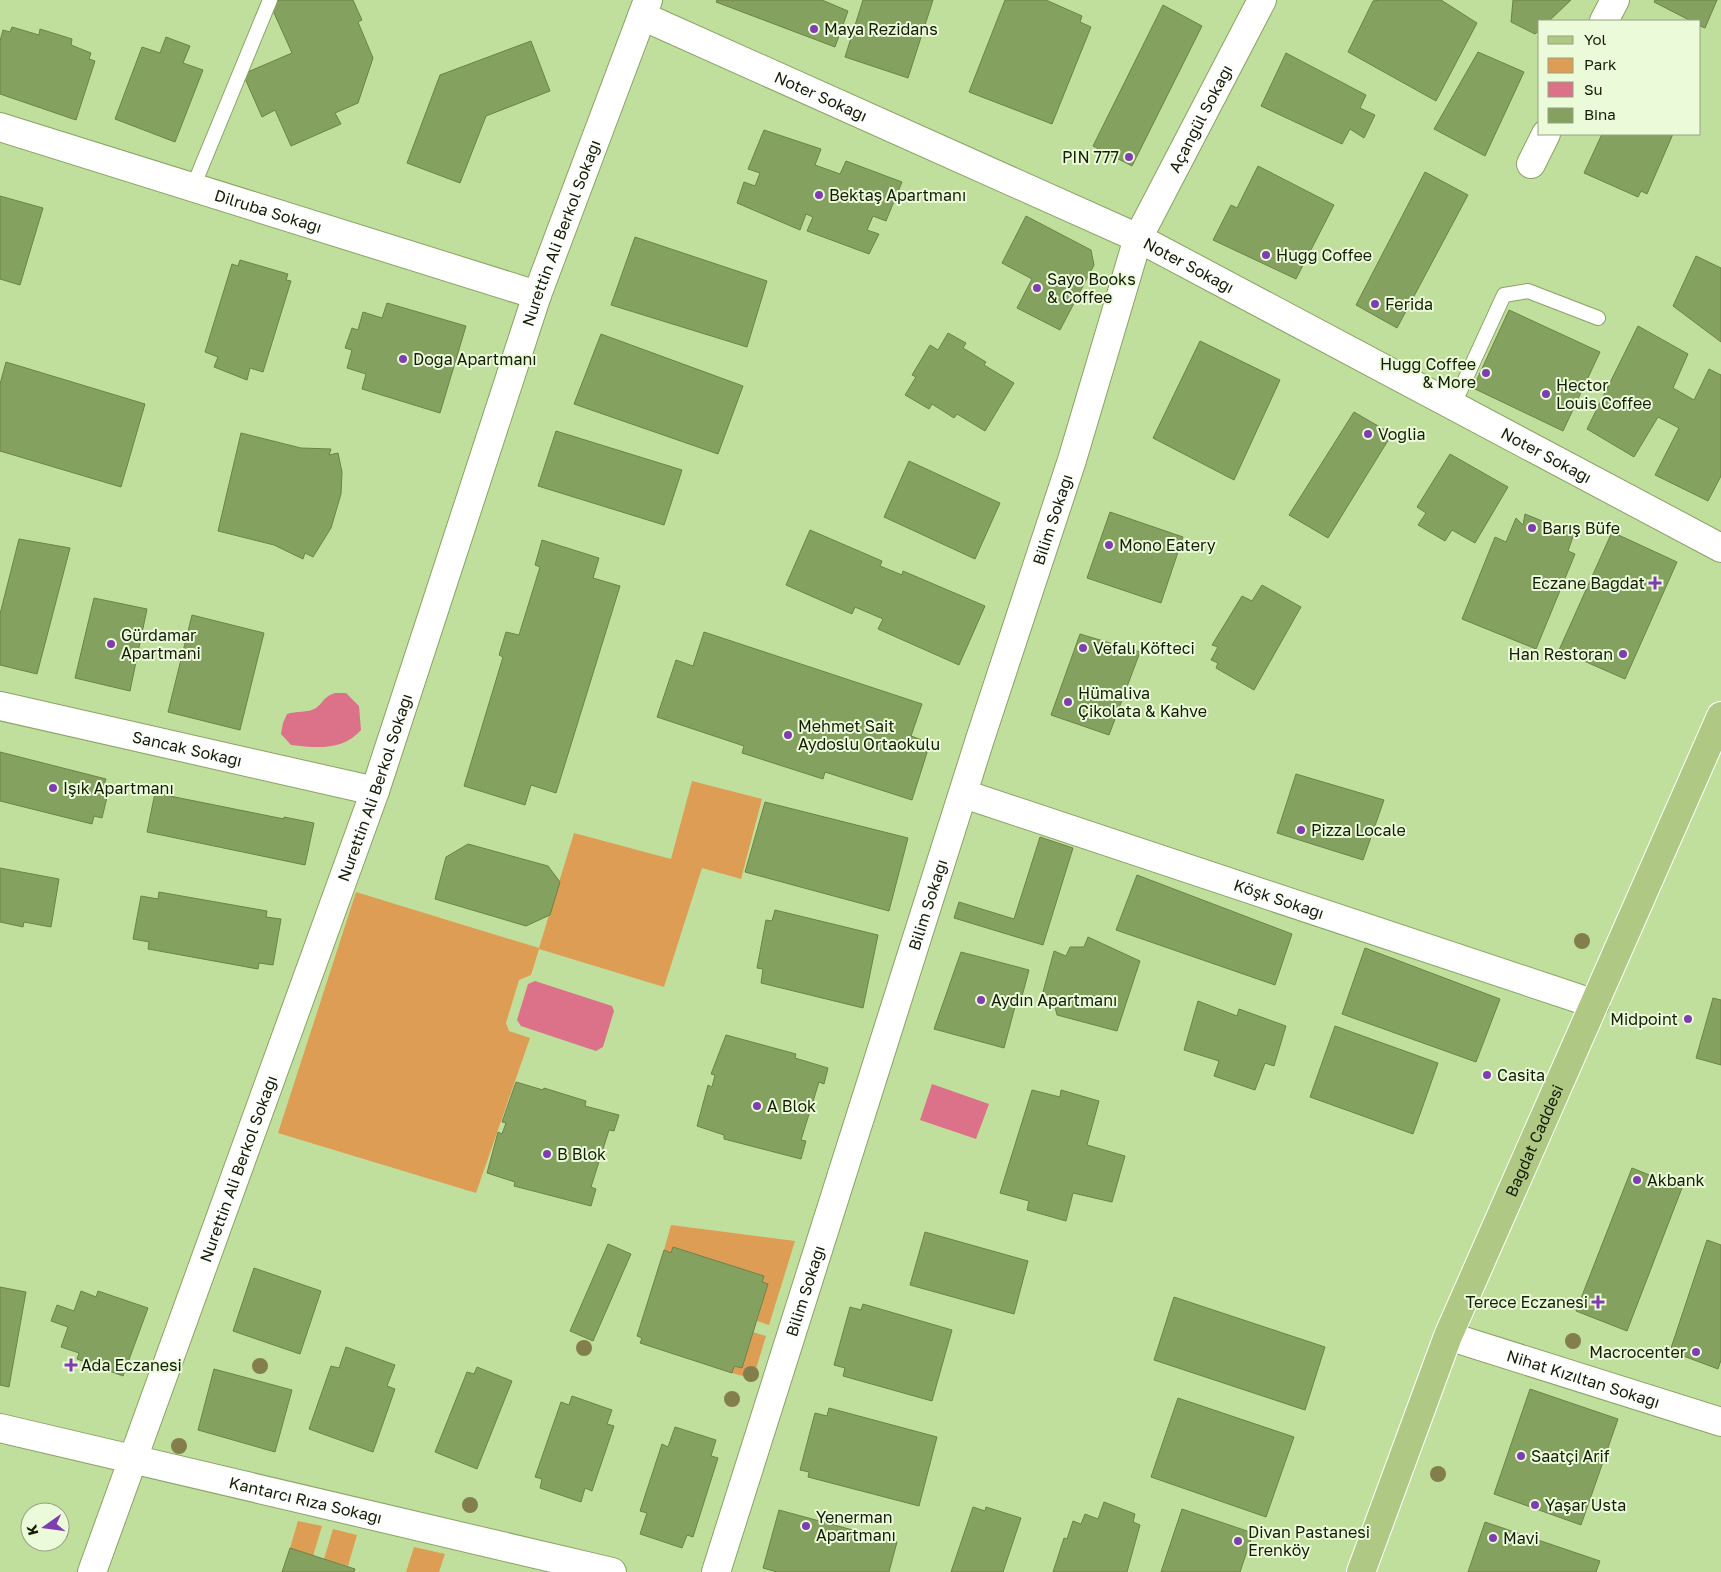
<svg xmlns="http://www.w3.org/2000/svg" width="1721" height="1572" font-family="'Golos Text',sans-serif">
<rect width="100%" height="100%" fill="#c1df9c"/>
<path fill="#dd9d54" d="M 692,781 L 762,799 L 741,879 L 702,868 L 664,987 L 539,949 L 531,975 L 519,980 L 506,1023 L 509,1031 L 530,1038 L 476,1193 L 278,1133 L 356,892 L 539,948 L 574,833 L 671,859 Z
M 671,1225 L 795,1241 L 769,1325 L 757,1321 L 768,1284 L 762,1282 L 764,1276 L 673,1247 L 671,1253 L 664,1250 Z
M 753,1332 L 766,1336 L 753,1379 L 732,1373 L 734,1366 L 742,1368 Z
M 298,1521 L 322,1526 L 313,1556 L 290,1548 Z
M 333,1529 L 357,1535 L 348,1566 L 324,1559 Z
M 414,1547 L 445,1554 L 439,1572 L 406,1572 Z"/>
<path fill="#db7289" d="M 335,693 L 346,693 L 359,706 L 361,730 C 342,751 317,748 291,745 L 281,734 L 283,723 L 287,714 C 296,711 308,713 316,708 C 324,702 323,697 335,693 Z
M 535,981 L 612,1006 L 614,1011 L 603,1047 L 596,1051 L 521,1026 L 517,1020 L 528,984 Z
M 932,1084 L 989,1104 L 976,1139 L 920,1120 Z"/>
<path fill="#85a160" stroke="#6a8445" d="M 280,0 L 353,0 L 362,20 L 358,22 L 373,58 L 358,103 L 335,113 L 341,124 L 291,146 L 275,110 L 262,117 L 243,74 L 292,53 L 270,4 Z
M 717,0 L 822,0 L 848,11 L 835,47 L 716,2 Z
M 863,0 L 933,0 L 908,78 L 845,57 Z
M 1005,0 L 1046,0 L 1082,16 L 1080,22 L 1091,27 L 1052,124 L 969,92 Z
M 1380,0 L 1441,0 L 1477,23 L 1436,101 L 1348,52 L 1373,1 Z
M 1513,0 L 1571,0 L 1549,21 L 1540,21 L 1540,30 L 1535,34 L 1511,22 Z
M 1655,0 L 1717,0 L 1705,28 L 1700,26 L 1700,21 L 1691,21 L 1654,2 Z
M 1163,5 L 1202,26 L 1132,166 L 1093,146 Z
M 12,27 L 39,35 L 40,29 L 72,39 L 71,45 L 91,53 L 89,59 L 95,61 L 76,120 L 0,94 L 0,41 L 3,30 L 10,32 Z
M 166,37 L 190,46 L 183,63 L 203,70 L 175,142 L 115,119 L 142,47 L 160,53 Z
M 531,41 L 550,91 L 486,116 L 460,183 L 407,163 L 440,75 Z
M 1478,52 L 1524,72 L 1485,156 L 1434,129 Z
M 1286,53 L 1366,95 L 1360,108 L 1375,115 L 1364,138 L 1350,129 L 1342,144 L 1261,106 Z
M 764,130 L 821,149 L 815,165 L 840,174 L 846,161 L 902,182 L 886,221 L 873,216 L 867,230 L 879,234 L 869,254 L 807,231 L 813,217 L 806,214 L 800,230 L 737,203 L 744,182 L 755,186 L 760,173 L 748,169 Z
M 1602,134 L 1673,134 L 1647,194 L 1641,191 L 1638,197 L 1584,173 Z
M 1258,166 L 1334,205 L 1296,279 L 1213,240 L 1231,205 L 1237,208 Z
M 1425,172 L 1468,195 L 1397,328 L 1356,305 Z
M 0,196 L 43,208 L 20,285 L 0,279 Z
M 1026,216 L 1091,250 L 1094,265 L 1060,330 L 1017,308 L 1032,279 L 1002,263 Z
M 635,237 L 767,281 L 747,347 L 611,305 Z
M 1696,256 L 1721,268 L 1721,342 L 1673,306 Z
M 240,260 L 288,274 L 286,280 L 291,281 L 263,372 L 250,368 L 247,380 L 214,367 L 218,357 L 205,352 L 232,264 L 238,266 Z
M 387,303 L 466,326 L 440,413 L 362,389 L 366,374 L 347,368 L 352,350 L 345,348 L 352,328 L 358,330 L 363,312 L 382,318 Z
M 1509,310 L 1600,352 L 1563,431 L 1473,388 Z
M 1638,326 L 1688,354 L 1673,388 L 1694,400 L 1709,369 L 1721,375 L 1721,476 L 1708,501 L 1655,475 L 1679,428 L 1658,417 L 1634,457 L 1587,429 Z
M 948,333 L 966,343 L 963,348 L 986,362 L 984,365 L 1014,383 L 985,431 L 957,414 L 954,418 L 932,404 L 929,409 L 905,395 L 916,377 L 912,375 L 930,345 L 938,350 Z
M 601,334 L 743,386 L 718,454 L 574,404 Z
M 1200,341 L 1280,380 L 1234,480 L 1153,438 Z
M 6,362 L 145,404 L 121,487 L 0,451 L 0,384 Z
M 1354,412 L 1392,434 L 1328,538 L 1289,515 Z
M 556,431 L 682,470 L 664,525 L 538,486 Z
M 241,433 L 301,448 L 331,449 L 329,455 L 338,453 L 342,472 L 341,494 L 331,528 L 313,557 L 305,553 L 303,559 L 274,545 L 218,531 Z
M 1450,454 L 1508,487 L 1475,543 L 1452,530 L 1445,541 L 1418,525 L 1426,513 L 1417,507 Z
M 909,461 L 1000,503 L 975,559 L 884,517 Z
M 1110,512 L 1183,537 L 1161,603 L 1087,578 Z
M 1525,514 L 1574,534 L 1568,551 L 1575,554 L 1536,649 L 1462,619 L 1495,537 L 1506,542 L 1516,518 L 1523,525 Z
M 810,530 L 882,561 L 880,566 L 902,575 L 903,571 L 985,606 L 959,665 L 878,629 L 883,619 L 855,607 L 852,614 L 786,585 Z
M 1612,532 L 1677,562 L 1625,679 L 1559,650 Z
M 19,539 L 70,548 L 37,674 L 0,665 L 0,614 Z
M 542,540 L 599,558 L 593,578 L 620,586 L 556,793 L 531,785 L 525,805 L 464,786 L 503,657 L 499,655 L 506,632 L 519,635 L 540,567 L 535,565 Z
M 1262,585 L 1301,607 L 1254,690 L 1216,668 L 1218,663 L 1211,660 L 1218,647 L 1212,645 L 1242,596 L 1252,601 Z
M 94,598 L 147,609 L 130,691 L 75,678 Z
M 192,615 L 264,633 L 240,730 L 168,712 Z
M 704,632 L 922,704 L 911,736 L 930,743 L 912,800 L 825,772 L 823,779 L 742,753 L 744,746 L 657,717 L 676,660 L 693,666 Z
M 1080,634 L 1140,652 L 1109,735 L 1051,715 Z
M 0,752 L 106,779 L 103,788 L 109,789 L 102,818 L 94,816 L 92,824 L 0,801 Z
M 1296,774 L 1384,800 L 1363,860 L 1277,833 Z
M 155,793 L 284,819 L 284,817 L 314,823 L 305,865 L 147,832 Z
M 765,802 L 908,838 L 889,911 L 745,872 Z
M 1040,837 L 1073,848 L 1043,945 L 954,918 L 959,902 L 1014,919 Z
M 468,844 L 548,866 L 560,882 L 550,915 L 526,926 L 435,899 L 446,857 Z
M 0,868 L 59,879 L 51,927 L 24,922 L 23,927 L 0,922 Z
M 1137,875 L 1292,934 L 1275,985 L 1116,930 Z
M 159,892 L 267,911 L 266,917 L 281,919 L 273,965 L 259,963 L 258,969 L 148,949 L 149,942 L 133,939 L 141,896 L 158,899 Z
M 775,910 L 878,935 L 863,1008 L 761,983 L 763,969 L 757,968 L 766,920 L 772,921 Z
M 1088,937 L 1140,961 L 1117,1031 L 1057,1015 L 1053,999 L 1043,992 L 1054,951 L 1066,956 L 1070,947 L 1084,947 Z
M 1365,948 L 1500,999 L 1476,1062 L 1342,1014 Z
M 961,952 L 1029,970 L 1021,1000 L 1017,999 L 1004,1048 L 934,1029 Z
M 1713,998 L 1721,1000 L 1721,1065 L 1696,1058 Z
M 1198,1001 L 1237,1016 L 1239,1009 L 1286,1026 L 1274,1066 L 1265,1063 L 1255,1090 L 1214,1076 L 1219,1061 L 1184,1050 Z
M 1335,1026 L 1438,1063 L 1413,1134 L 1310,1097 Z
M 726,1035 L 796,1054 L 795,1058 L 828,1068 L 824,1084 L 819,1082 L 801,1140 L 806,1141 L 801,1159 L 724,1139 L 724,1135 L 697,1126 L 708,1085 L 712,1087 L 715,1075 L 711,1074 Z
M 516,1082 L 543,1090 L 544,1088 L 586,1101 L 585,1106 L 619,1115 L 614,1131 L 609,1130 L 591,1187 L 596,1189 L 591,1206 L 514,1186 L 515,1182 L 487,1173 L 498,1132 L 502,1134 L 506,1123 L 502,1122 Z
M 1032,1090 L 1060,1097 L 1061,1090 L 1099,1101 L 1087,1145 L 1125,1156 L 1112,1202 L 1073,1193 L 1066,1221 L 1027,1210 L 1029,1201 L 1000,1193 Z
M 1632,1168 L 1682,1188 L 1627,1331 L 1576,1311 Z
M 925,1232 L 1028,1261 L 1014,1314 L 910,1285 Z
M 1707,1240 L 1721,1245 L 1721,1360 L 1718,1369 L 1670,1351 Z
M 608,1244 L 631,1254 L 593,1341 L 570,1331 Z
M 673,1247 L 764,1276 L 762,1282 L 768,1284 L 742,1368 L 734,1366 L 732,1373 L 640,1343 L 642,1338 L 637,1336 L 664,1250 L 671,1253 Z
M 254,1268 L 321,1291 L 300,1354 L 233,1331 Z
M 0,1287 L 26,1292 L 9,1387 L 0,1385 Z
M 81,1291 L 96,1297 L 98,1291 L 148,1308 L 123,1376 L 77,1359 L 79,1353 L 61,1347 L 68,1327 L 51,1321 L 57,1305 L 74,1311 Z
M 1174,1297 L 1325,1347 L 1305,1410 L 1154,1360 Z
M 863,1304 L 952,1330 L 932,1401 L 843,1376 L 845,1368 L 834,1365 L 850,1307 L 861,1310 Z
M 346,1347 L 395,1365 L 387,1386 L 395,1389 L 373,1452 L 309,1429 L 331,1366 L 339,1368 Z
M 477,1367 L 512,1381 L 477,1469 L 435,1452 L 467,1372 L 474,1374 Z
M 214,1369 L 292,1390 L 275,1452 L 198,1430 Z
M 1530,1389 L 1618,1419 L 1581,1525 L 1494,1494 Z
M 572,1396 L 612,1410 L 607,1424 L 614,1426 L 592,1491 L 585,1488 L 581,1502 L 540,1488 L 542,1479 L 535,1477 L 561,1402 L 569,1405 Z
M 1178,1398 L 1294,1437 L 1266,1517 L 1151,1477 Z
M 829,1408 L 937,1437 L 919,1506 L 808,1477 L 809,1472 L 800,1470 L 815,1413 L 827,1416 Z
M 675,1427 L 716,1440 L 711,1456 L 718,1458 L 693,1537 L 687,1535 L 682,1548 L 640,1534 L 647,1513 L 640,1511 L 662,1444 L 668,1447 Z
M 1104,1502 L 1135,1514 L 1133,1522 L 1140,1525 L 1127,1572 L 1053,1572 L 1064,1538 L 1067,1539 L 1073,1521 L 1081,1524 L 1085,1514 L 1098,1519 Z
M 973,1507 L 985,1511 L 986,1507 L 1021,1518 L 1003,1572 L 951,1572 Z
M 1182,1509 L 1253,1533 L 1240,1572 L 1161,1572 Z
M 779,1510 L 897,1542 L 889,1572 L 777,1572 L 763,1568 Z
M 1485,1522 L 1600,1561 L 1596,1572 L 1468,1572 Z
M 290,1548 L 355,1569 L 354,1572 L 282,1572 Z"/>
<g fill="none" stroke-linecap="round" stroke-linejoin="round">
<defs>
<path id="service" d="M 193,187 L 270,0
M 1453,406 L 1504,295 L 1528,291 L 1598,318"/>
<g id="minor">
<path id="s1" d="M 642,16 L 1138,238 L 1721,548"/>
<path d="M 1604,21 L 1615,0"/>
<path id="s2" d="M 0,127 L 537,295"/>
<path d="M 1531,164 L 1546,134"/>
<path id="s3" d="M 0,706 L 375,791"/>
<path id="s4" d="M 964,794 L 1595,1004"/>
<path id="s5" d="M 1448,1336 L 1721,1422"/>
<path id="s6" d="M 0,1428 L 612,1572"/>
<path id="s7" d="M 92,1572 L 375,791 L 537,295 L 648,0"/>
<path id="s8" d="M 716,1572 L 980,739 L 1072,460 L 1138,238 L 1262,0"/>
</g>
<g id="primary">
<path id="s9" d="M 1361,1572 L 1448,1336 L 1721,716"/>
</g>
</defs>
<use href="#service" stroke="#88a463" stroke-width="16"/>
<use href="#minor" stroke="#88a463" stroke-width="30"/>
<use href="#primary" stroke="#fff" stroke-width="30"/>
<use href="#service" stroke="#fff" stroke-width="14"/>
<use href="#minor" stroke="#fff" stroke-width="28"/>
<use href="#primary" stroke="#afc883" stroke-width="28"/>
</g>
<g fill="#827f4d">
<circle cx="1582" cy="941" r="8"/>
<circle cx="1573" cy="1341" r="8"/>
<circle cx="584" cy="1348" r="8"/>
<circle cx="260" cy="1366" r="8"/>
<circle cx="751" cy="1374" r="8"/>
<circle cx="732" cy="1399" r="8"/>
<circle cx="179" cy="1446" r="8"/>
<circle cx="1438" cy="1474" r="8"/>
<circle cx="470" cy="1505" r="8"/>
</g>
<g fill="#803db1" stroke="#ebfbd9" stroke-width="2">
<circle cx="814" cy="29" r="5"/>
<circle cx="1129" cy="157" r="5"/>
<circle cx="819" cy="195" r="5"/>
<circle cx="1266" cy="255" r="5"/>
<circle cx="1037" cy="288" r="5"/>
<circle cx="1375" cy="304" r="5"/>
<circle cx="403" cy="359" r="5"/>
<circle cx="1486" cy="373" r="5"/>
<circle cx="1546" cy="394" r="5"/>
<circle cx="1368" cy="434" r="5"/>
<circle cx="1532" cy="528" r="5"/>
<circle cx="1109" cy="545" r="5"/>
<path d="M1652.5 575.5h5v5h5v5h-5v5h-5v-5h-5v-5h5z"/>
<circle cx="111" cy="644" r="5"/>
<circle cx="1083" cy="648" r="5"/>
<circle cx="1623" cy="654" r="5"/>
<circle cx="1068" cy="702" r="5"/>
<circle cx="788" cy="735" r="5"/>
<circle cx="53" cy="788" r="5"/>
<circle cx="1301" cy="830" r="5"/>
<circle cx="981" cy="1000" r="5"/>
<circle cx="1688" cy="1019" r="5"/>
<circle cx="1487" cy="1075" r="5"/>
<circle cx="757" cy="1106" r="5"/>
<circle cx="547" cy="1154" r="5"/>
<circle cx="1637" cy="1180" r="5"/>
<path d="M1595.5 1294.5h5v5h5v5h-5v5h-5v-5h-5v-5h5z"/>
<circle cx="1696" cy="1352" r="5"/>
<path d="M68.5 1357.5h5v5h5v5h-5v5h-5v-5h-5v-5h5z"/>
<circle cx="1521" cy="1456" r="5"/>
<circle cx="1535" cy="1505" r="5"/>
<circle cx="806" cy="1526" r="5"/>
<circle cx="1493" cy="1538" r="5"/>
<circle cx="1238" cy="1541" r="5"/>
</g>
<g text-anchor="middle" stroke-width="4" stroke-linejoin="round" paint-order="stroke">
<g font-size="16" fill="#131d04" stroke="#ebfbd9" text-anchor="start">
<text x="824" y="35">Maya Rezidans</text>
<text x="1119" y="163" text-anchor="end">PIN 777</text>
<text x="829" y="201">Bektaş Apartmanı</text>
<text x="1276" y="261">Hugg Coffee</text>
<text x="1047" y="285">Sayo Books<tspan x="1047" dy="18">&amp; Coffee</tspan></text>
<text x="1385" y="310">Ferida</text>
<text x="413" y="365">Doğa Apartmanı</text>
<text x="1476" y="370" text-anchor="end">Hugg Coffee<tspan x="1476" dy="18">&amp; More</tspan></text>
<text x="1556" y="391">Hector<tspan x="1556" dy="18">Louis Coffee</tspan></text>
<text x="1378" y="440">Voglia</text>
<text x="1542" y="534">Barış Büfe</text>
<text x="1119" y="551">Mono Eatery</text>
<text x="1645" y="589" text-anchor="end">Eczane Bağdat</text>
<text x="121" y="641">Gürdamar<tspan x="121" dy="18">Apartmani</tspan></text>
<text x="1093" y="654">Vefalı Köfteci</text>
<text x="1613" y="660" text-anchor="end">Han Restoran</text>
<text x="1078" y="699">Hümaliva<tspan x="1078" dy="18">Çikolata &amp; Kahve</tspan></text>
<text x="798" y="732">Mehmet Sait<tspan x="798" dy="18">Aydoslu Ortaokulu</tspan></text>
<text x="63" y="794">Işık Apartmanı</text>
<text x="1311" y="836">Pizza Locale</text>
<text x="991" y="1006">Aydın Apartmanı</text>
<text x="1678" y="1025" text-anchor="end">Midpoint</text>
<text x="1497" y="1081">Casita</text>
<text x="767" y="1112">A Blok</text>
<text x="557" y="1160">B Blok</text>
<text x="1647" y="1186">Akbank</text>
<text x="1588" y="1308" text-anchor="end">Terece Eczanesi</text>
<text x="1686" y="1358" text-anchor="end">Macrocenter</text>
<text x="81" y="1371">Ada Eczanesi</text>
<text x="1531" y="1462">Saatçi Arif</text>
<text x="1545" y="1511">Yaşar Usta</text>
<text x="816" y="1523">Yenerman<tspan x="816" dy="18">Apartmanı</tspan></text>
<text x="1248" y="1538">Divan Pastanesi<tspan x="1248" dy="18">Erenköy</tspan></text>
<text x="1503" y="1544">Mavi</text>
</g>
<g font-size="16" fill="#131d04" stroke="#ebfbd9">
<text dy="6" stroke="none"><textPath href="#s1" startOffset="196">Noter Sokağı</textPath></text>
<text dy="6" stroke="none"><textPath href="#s8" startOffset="1534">Açangül Sokağı</textPath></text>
<text dy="6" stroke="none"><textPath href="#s2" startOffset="281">Dilruba Sokağı</textPath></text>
<text dy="6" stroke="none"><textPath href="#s7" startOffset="1419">Nurettin Ali Berkol Sokağı</textPath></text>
<text dy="6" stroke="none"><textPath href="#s1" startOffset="601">Noter Sokağı</textPath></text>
<text dy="6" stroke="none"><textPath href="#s1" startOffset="1006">Noter Sokağı</textPath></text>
<text dy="6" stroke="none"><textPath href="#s8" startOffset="1105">Bilim Sokağı</textPath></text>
<text dy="6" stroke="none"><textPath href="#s3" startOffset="192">Sancak Sokağı</textPath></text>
<text dy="6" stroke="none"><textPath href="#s7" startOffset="834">Nurettin Ali Berkol Sokağı</textPath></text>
<text dy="6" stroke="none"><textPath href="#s4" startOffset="332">Köşk Sokağı</textPath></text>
<text dy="6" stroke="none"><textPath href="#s8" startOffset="700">Bilim Sokağı</textPath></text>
<text dy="6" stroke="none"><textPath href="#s9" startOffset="465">Bağdat Caddesi</textPath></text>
<text dy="6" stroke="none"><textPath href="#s7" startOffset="429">Nurettin Ali Berkol Sokağı</textPath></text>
<text dy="6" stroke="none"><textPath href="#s8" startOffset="295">Bilim Sokağı</textPath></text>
<text dy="6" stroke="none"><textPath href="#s5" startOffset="142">Nihat Kızıltan Sokağı</textPath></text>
<text dy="6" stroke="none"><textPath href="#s6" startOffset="314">Kantarcı Rıza Sokağı</textPath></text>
</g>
</g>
<rect x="1538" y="20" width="162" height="115" fill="#ebfbd9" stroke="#95a284"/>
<rect x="1548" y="36" width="25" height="8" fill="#afc883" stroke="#95a284"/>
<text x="1584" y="45" font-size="15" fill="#131d04">Yol</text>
<rect x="1548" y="58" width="25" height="15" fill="#dd9d54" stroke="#95a284"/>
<text x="1584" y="70" font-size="15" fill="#131d04">Park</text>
<rect x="1548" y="82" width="25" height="15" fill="#db7289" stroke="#95a284"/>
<text x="1584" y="95" font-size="15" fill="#131d04">Su</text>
<rect x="1548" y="108" width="25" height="15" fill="#85a160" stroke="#95a284"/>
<text x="1584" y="120" font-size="15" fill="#131d04">Bina</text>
<g transform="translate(45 1527) rotate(256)"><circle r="24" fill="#ebfbd9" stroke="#95a284"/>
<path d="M0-4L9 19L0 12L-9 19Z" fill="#803db1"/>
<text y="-8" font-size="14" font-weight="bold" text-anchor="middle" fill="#131d04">K</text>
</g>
</svg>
